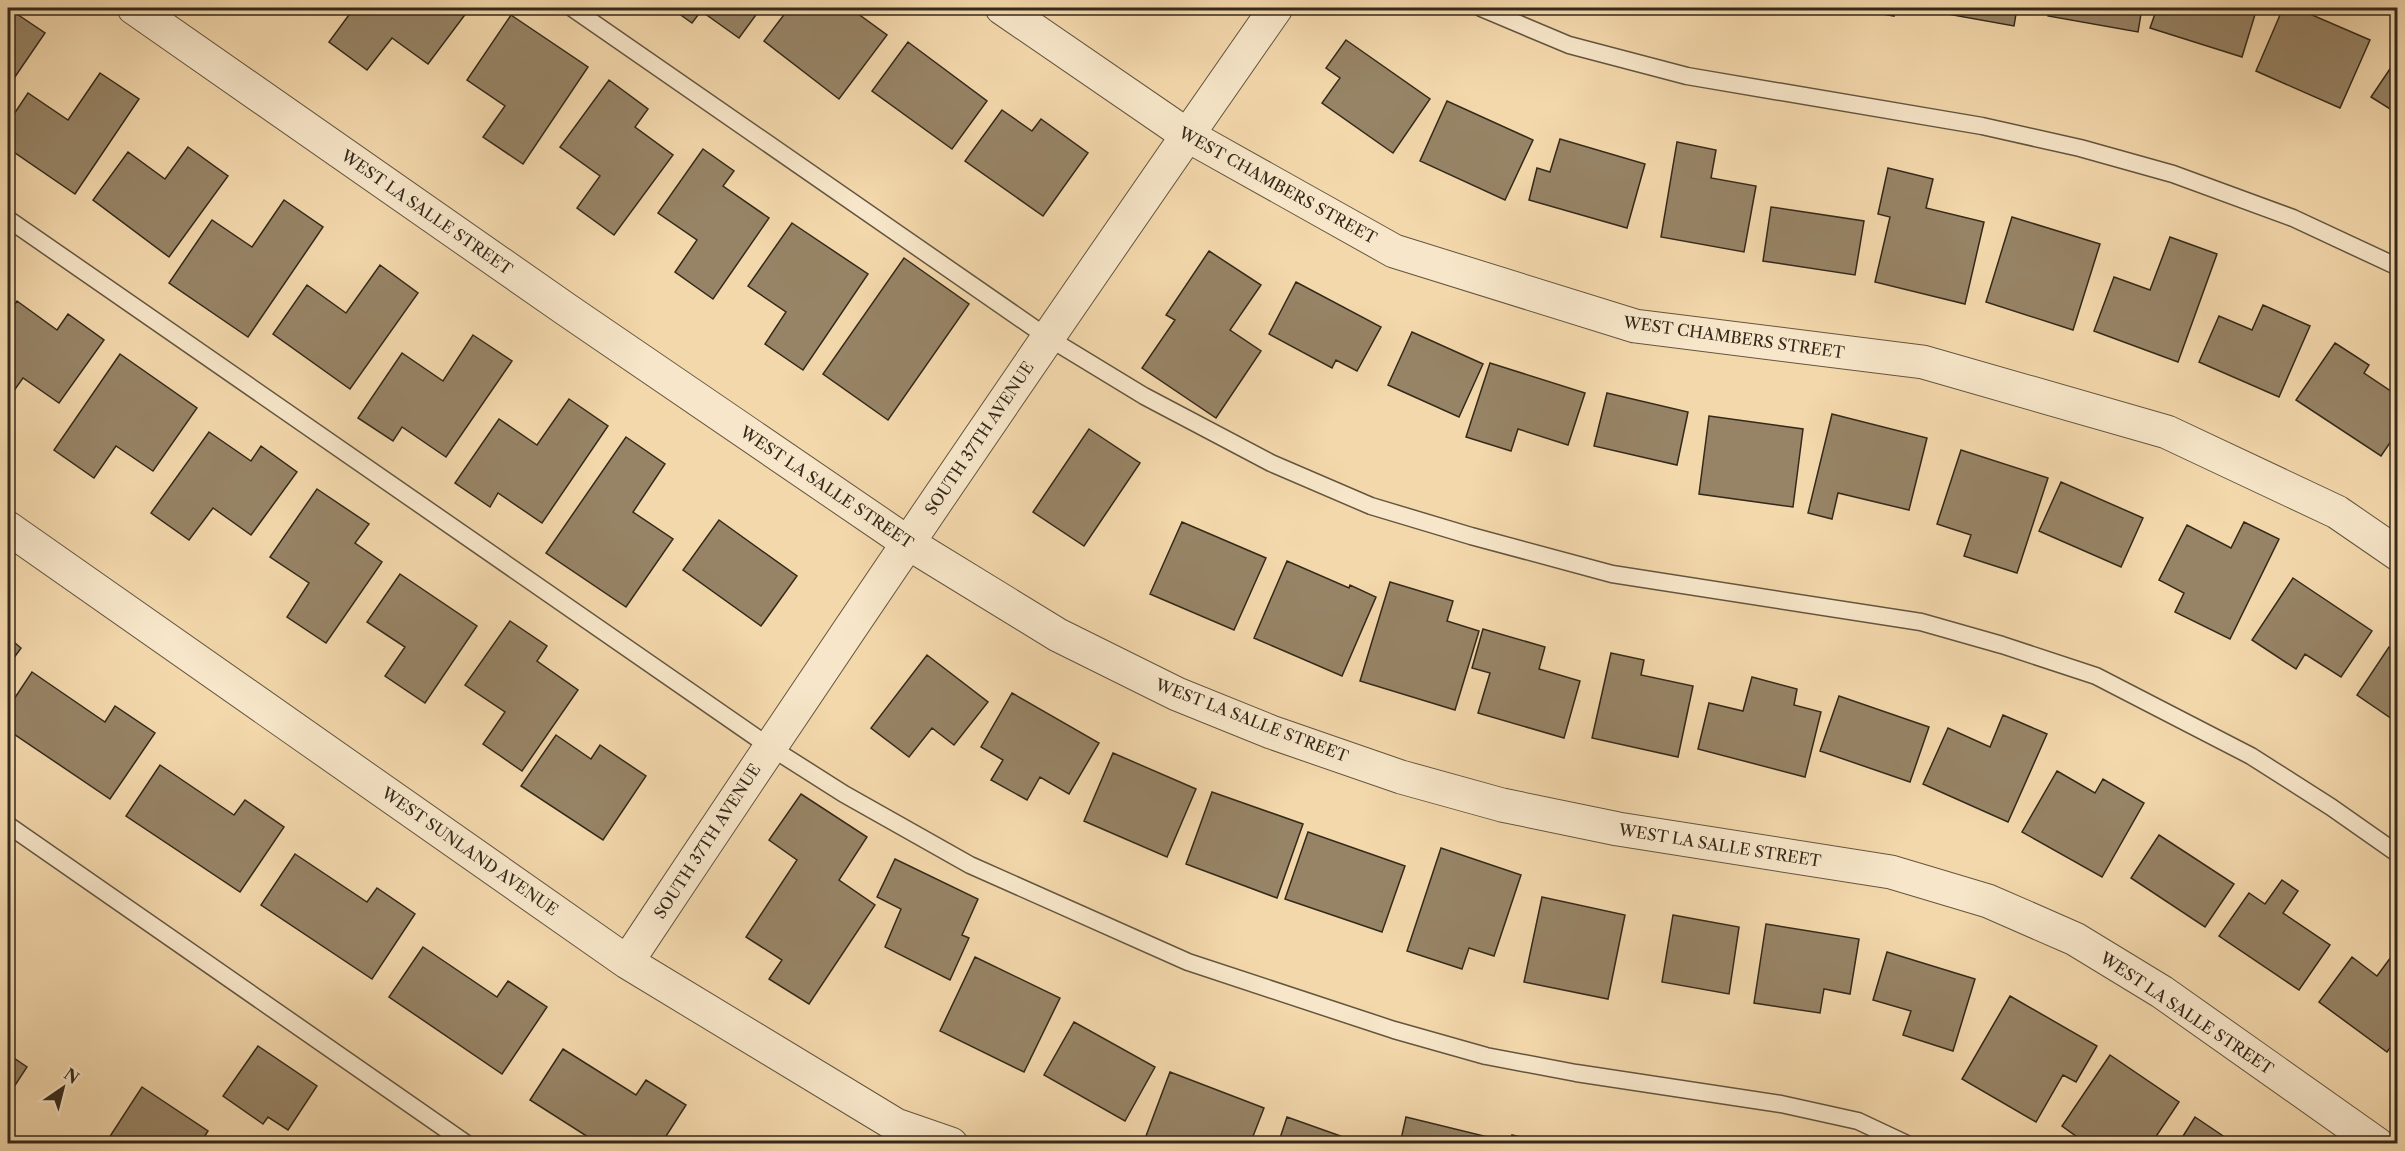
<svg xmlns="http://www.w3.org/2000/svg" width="2405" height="1151" font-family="'Libre Caslon Text',serif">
<rect width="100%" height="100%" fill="#f3d8ac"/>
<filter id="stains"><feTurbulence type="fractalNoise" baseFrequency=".00333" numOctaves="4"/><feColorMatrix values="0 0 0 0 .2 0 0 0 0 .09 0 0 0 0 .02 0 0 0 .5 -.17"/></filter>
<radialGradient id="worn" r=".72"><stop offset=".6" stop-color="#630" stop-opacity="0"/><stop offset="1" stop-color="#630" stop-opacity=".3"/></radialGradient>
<path fill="#978466" stroke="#34291a" stroke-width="1.5" d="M 8,8 L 45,33 L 8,87 Z
M 354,8 L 470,8 L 428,64 L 392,38 L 367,70 L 329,42 Z
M 671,8 L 761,8 L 739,38 L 701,11 L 692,23 Z
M 789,8 L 850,8 L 887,35 L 839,99 L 764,41 Z
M 1851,8 L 1895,8 L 1894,16 Z
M 1948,8 L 2017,8 L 2014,26 L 1947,14 Z
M 2049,8 L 2142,8 L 2138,32 L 2048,16 Z
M 2157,8 L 2257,8 L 2242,57 L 2150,28 Z
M 2283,8 L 2296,8 L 2370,40 L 2340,108 L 2256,71 Z
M 511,15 L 588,67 L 523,164 L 483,137 L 505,106 L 467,80 Z
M 1346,40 L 1430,99 L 1393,153 L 1322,103 L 1340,78 L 1326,68 Z
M 908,42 L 987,101 L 952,149 L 872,91 Z
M 2398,57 L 2398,114 L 2371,97 Z
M 100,73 L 139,99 L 75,194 L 8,148 L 8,123 L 28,93 L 68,120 Z
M 609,80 L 648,109 L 635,127 L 673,155 L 614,235 L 577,208 L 600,176 L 560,147 Z
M 1447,101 L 1533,140 L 1505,200 L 1420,161 Z
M 1002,110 L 1032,131 L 1041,119 L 1088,153 L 1043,216 L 965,161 Z
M 1560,139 L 1645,164 L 1627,228 L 1529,200 L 1537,168 L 1550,172 Z
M 1677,142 L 1716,150 L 1711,178 L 1756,186 L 1744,252 L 1661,237 Z
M 188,147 L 228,176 L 169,257 L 93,200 L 128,152 L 165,179 Z
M 703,149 L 734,171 L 723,186 L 769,218 L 713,299 L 675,272 L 697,240 L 658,213 Z
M 1888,168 L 1933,179 L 1926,208 L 1984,222 L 1965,304 L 1875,282 L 1890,217 L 1878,214 Z
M 284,200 L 323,227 L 248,337 L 169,283 L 212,220 L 252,247 Z
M 1771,207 L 1864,221 L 1855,275 L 1763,261 Z
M 2012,217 L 2100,244 L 2073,330 L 1986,302 Z
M 792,223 L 868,274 L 803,370 L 765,344 L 786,312 L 748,286 Z
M 2170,237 L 2217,254 L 2178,362 L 2094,331 L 2114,277 L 2150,290 Z
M 1209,251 L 1261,285 L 1230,330 L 1261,351 L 1216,418 L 1142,368 L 1175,320 L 1166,315 Z
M 904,258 L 969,304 L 888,420 L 823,374 Z
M 380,265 L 418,293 L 350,389 L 273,334 L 307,285 L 346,313 Z
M 1296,282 L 1381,327 L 1357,371 L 1336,360 L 1332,368 L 1269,334 Z
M 17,301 L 57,330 L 68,314 L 104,340 L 59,403 L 23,378 L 8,399 L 8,314 Z
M 2263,305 L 2310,326 L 2279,397 L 2199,362 L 2219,316 L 2252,330 Z
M 1412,332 L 1483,364 L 1459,417 L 1388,385 Z
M 473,335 L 512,361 L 446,457 L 402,427 L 393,441 L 358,418 L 402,353 L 443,381 Z
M 2335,343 L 2369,365 L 2364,373 L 2398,396 L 2398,431 L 2381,456 L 2296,400 Z
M 120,354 L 197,408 L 153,471 L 116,446 L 94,478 L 54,450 Z
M 1490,363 L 1585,393 L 1568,445 L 1518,429 L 1511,451 L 1466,437 Z
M 1607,393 L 1688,412 L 1677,465 L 1594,446 Z
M 569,399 L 608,426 L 542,523 L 498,493 L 490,507 L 455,483 L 499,419 L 537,445 Z
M 1832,414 L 1927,438 L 1909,510 L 1838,493 L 1832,519 L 1808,513 Z
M 1709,416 L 1803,429 L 1793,507 L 1699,494 Z
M 1089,429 L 1140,463 L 1084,546 L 1033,512 Z
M 209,432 L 251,461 L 261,446 L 297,472 L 251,535 L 213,508 L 189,540 L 151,513 Z
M 626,437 L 665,464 L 633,512 L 673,539 L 626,607 L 546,553 Z
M 1961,450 L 2048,478 L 2017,573 L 1964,556 L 1971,535 L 1937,524 Z
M 2061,482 L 2143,518 L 2121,567 L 2039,531 Z
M 317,489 L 369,524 L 355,543 L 382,562 L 326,643 L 287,617 L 309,583 L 270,557 Z
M 719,520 L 797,576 L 761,626 L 683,570 Z
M 1182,522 L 1266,558 L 1234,630 L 1150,594 Z
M 2244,522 L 2279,539 L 2230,639 L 2175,612 L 2184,593 L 2159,580 L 2187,525 L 2231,548 Z
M 1287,561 L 1349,588 L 1350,585 L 1376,597 L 1342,676 L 1254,638 Z
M 400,574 L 477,626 L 425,703 L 385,676 L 405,647 L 367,622 Z
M 2293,578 L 2372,631 L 2341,677 L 2305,654 L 2296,669 L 2252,640 Z
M 1390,582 L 1453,601 L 1447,621 L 1479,631 L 1455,710 L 1360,681 Z
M 510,621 L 547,646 L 537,661 L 578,690 L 522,771 L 483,744 L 505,712 L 465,685 Z
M 1483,629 L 1545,647 L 1539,669 L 1580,681 L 1564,738 L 1478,713 L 1490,673 L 1472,668 Z
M 8,637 L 21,648 L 8,666 Z
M 2389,647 L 2398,653 L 2398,723 L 2357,695 Z
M 1611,653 L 1644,660 L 1641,675 L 1693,686 L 1678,757 L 1592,738 Z
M 927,655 L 988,702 L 954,745 L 932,728 L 909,757 L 871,728 Z
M 32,672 L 105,722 L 115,706 L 155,733 L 110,799 L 8,730 L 8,708 Z
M 1752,677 L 1797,689 L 1794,705 L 1821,712 L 1805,777 L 1698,749 L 1709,703 L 1743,711 Z
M 1012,693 L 1099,743 L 1069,794 L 1040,777 L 1027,800 L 991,780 L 1003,760 L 981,747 Z
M 1839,696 L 1929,727 L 1910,782 L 1820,751 Z
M 2003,715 L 2047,734 L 2008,822 L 1923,784 L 1948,728 L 1990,747 Z
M 556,735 L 591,759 L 600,745 L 646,776 L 603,840 L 521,786 Z
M 1113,753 L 1196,789 L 1167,857 L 1084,821 Z
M 160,765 L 234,815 L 245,800 L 284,827 L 240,892 L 126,816 Z
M 2057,771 L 2095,793 L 2103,779 L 2144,803 L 2102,877 L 2022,832 Z
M 1212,792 L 1303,824 L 1277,898 L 1186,864 Z
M 801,794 L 867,837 L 839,880 L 875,905 L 809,1004 L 769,979 L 782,960 L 746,937 L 797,860 L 769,840 Z
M 1308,832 L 1405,866 L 1382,932 L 1285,899 Z
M 2159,835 L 2234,884 L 2205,927 L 2131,878 Z
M 1441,848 L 1521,875 L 1494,956 L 1469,948 L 1462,969 L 1407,951 Z
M 295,854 L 367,902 L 377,888 L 415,914 L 372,979 L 261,905 Z
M 895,859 L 978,899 L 962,935 L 969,938 L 950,980 L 885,947 L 901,909 L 877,897 Z
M 2282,880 L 2298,891 L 2283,913 L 2330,945 L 2299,990 L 2219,936 L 2249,893 L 2265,904 Z
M 1542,897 L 1625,915 L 1608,999 L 1524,982 Z
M 1673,915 L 1739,927 L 1729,994 L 1662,982 Z
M 1766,924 L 1859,939 L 1850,994 L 1824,989 L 1820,1013 L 1754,1003 Z
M 423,947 L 497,997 L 508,981 L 547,1007 L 502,1074 L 389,997 Z
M 1887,952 L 1975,979 L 1953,1051 L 1903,1035 L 1911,1011 L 1873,1000 Z
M 975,957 L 1060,998 L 1024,1072 L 940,1031 Z
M 2352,957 L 2377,976 L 2391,957 L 2398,962 L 2398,1037 L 2387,1052 L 2319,1002 Z
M 2010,996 L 2097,1046 L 2076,1082 L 2063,1075 L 2036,1122 L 1962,1079 Z
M 1074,1022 L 1155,1067 L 1125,1121 L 1044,1075 Z
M 258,1046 L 317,1086 L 288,1130 L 268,1117 L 263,1124 L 223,1096 Z
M 563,1049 L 636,1095 L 646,1080 L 686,1105 L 661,1144 L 599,1144 L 530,1100 Z
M 8,1054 L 27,1067 L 8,1096 Z
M 2110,1055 L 2179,1102 L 2151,1144 L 2087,1144 L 2062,1126 Z
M 1170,1072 L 1264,1108 L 1250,1144 L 1182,1144 L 1176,1141 L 1175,1144 L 1143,1144 Z
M 142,1087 L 208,1131 L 201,1142 L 203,1144 L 105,1144 Z
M 1287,1117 L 1363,1144 L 1278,1144 Z
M 1406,1117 L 1488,1137 L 1487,1144 L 1400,1144 Z
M 2195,1117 L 2235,1144 L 2178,1144 Z
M 1512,1135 L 1552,1144 L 1510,1144 Z"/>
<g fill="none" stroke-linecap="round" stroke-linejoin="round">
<defs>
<path id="service" d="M 572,8 L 1047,337 L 1144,396 L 1271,463 L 1371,506 L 1471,536 L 1612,574 L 1921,622 L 2002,645 L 2096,676 L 2251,756 L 2331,807 L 2398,854
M 1481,8 L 1569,45 L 1687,76 L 1982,126 L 2080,148 L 2173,174 L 2293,218 L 2398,267
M 8,219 L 770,747 L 844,794 L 970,865 L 1188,962 L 1394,1030 L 1486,1056 L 1576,1073 L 1781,1104 L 1858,1121 L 1907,1144
M 8,825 L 467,1144"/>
<path id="minor" d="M 134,8 L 567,310 L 908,543 L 1058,635 L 1177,694 L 1271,732 L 1401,777 L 1502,805 L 1618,829 L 1891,872 L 1988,901 L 2075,939 L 2162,992 L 2377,1144
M 1002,8 L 1187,135 L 1394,251 L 1635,326 L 1923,362 L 2167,432 L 2337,512 L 2398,554
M 8,528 L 627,962 L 896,1125 L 951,1144
M 627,962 C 840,641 1056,323 1276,8"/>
</defs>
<use href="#service" stroke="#64553e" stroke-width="19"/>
<use href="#minor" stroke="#64553e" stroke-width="35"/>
<use href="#service" stroke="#f7e6c9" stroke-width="16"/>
<use href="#minor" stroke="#f7e6c9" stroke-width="33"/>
</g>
<g text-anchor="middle" stroke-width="4.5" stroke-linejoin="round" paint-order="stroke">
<g font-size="16" fill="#34291a" stroke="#f7e6c9">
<text transform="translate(1278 185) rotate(29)" y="6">WEST CHAMBERS STREET</text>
<text transform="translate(427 212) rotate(35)" y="6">WEST LA SALLE STREET</text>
<text transform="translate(1734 337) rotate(8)" y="6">WEST CHAMBERS STREET</text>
<text transform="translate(979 438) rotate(-56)" y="6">SOUTH 37TH AVENUE</text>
<text transform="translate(827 487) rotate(34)" y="6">WEST LA SALLE STREET</text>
<text transform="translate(1252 720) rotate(21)" y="6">WEST LA SALLE STREET</text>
<text transform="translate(707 841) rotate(-57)" y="6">SOUTH 37TH AVENUE</text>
<text transform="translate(1720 845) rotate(9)" y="6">WEST LA SALLE STREET</text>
<text transform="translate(470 851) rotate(35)" y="6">WEST SUNLAND AVENUE</text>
<text transform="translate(2187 1013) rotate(34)" y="6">WEST LA SALLE STREET</text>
</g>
</g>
<rect width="2405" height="1151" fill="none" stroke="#f3d8ac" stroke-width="30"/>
<rect x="9" y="9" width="2387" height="1133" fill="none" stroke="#34291a" stroke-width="3"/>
<rect x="15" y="15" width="2375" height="1121" fill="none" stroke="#34291a" stroke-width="1.5"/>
<g transform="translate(63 1088) rotate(35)" stroke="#f7e6c9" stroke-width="4.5" paint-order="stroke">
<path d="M0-4.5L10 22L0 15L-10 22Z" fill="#34291a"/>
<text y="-9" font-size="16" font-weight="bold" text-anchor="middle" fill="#34291a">N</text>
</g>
<rect width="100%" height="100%" filter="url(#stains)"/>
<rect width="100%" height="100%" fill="url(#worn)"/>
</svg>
